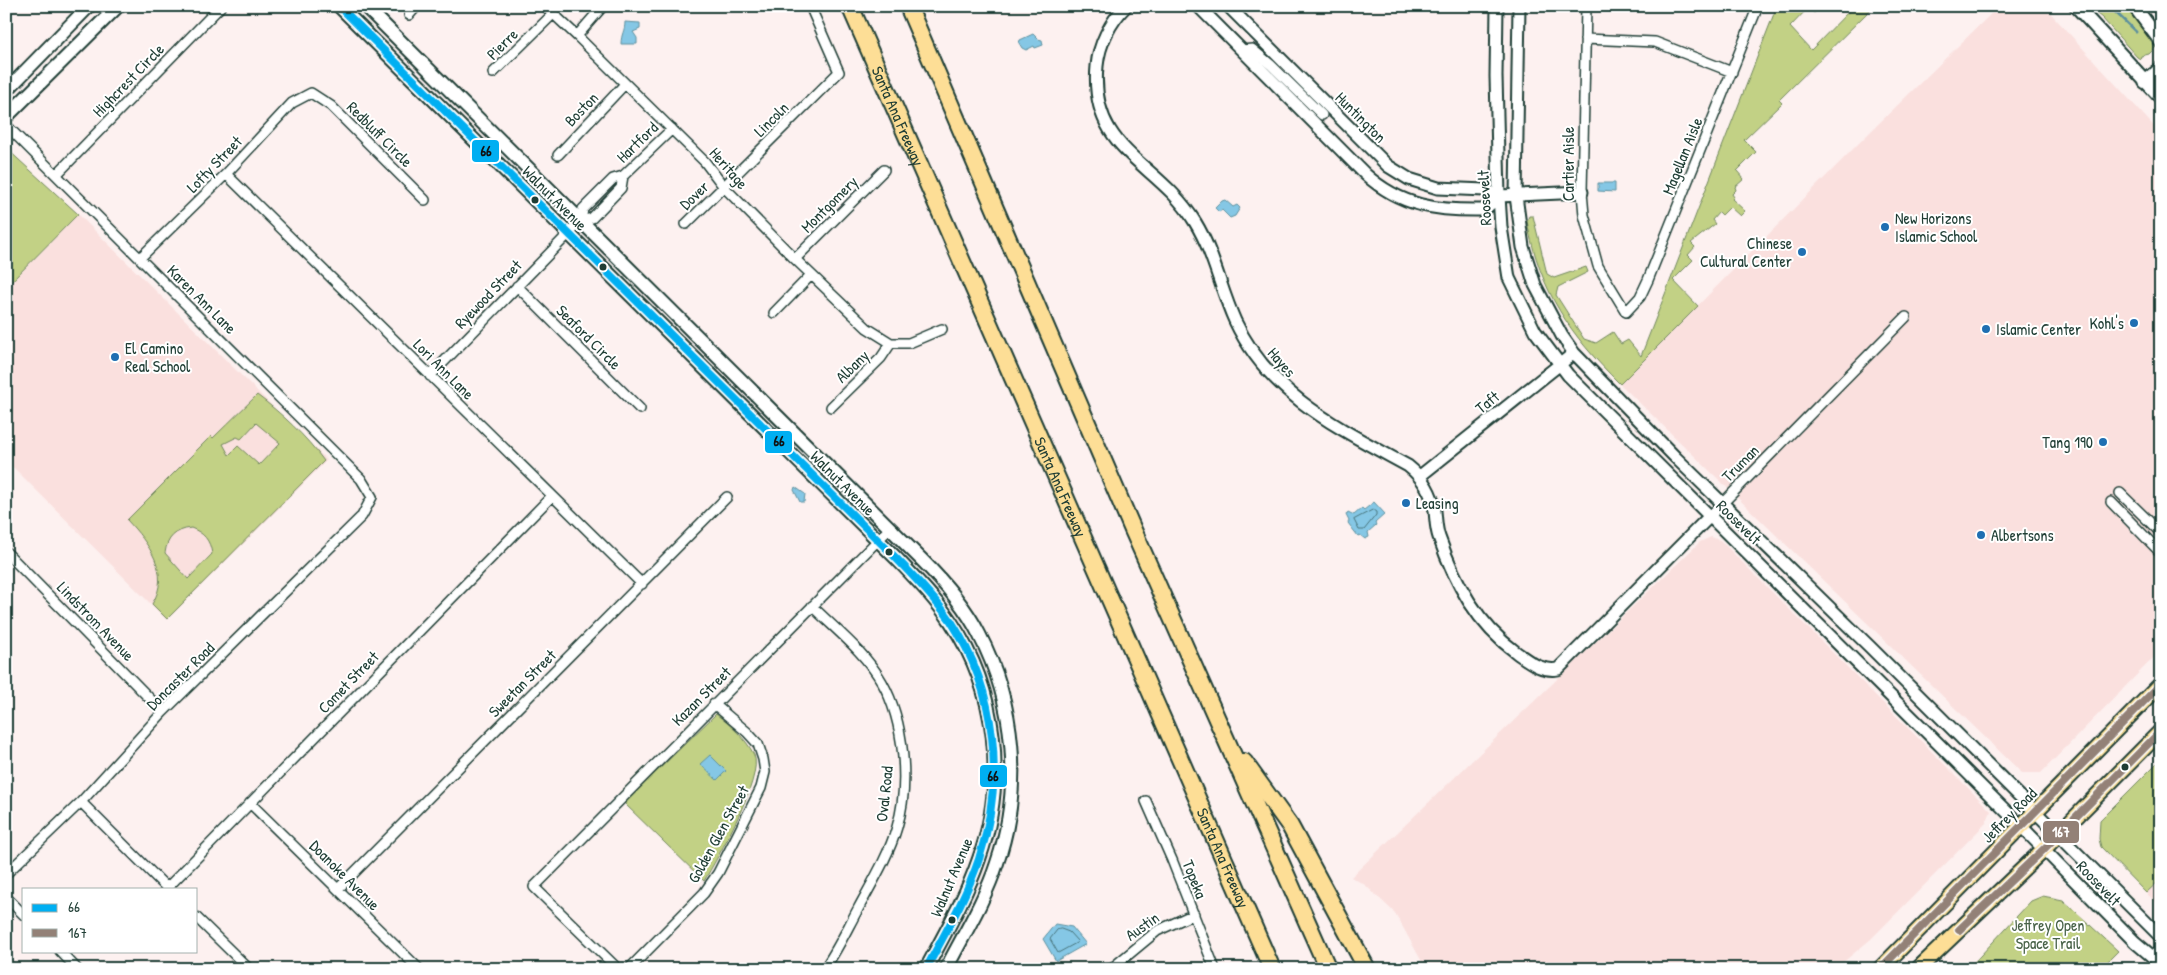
<svg xmlns="http://www.w3.org/2000/svg" width="2167" height="975" font-family="'Patrick Hand',sans-serif">
<rect width="100%" height="100%" fill="#fdf1f0"/>
<filter id="ink" filterUnits="userSpaceOnUse"><feTurbulence type="fractalNoise" baseFrequency=".02" numOctaves="2"/><feDisplacementMap in="SourceGraphic" scale="10" xChannelSelector="R" yChannelSelector="G"/><feConvolveMatrix kernelMatrix="1 2 1 2 8 2 1 2 1" color-interpolation-filters="sRGB"/></filter>
<g filter="url(#ink)">
<path fill="#fae0de" d="M 1999,6 L 2044,6 L 2161,134 L 2161,650 L 2041,773 L 2022,773 L 1620,384 L 1866,136 Z
M 78,214 L 327,460 L 167,620 L 14,468 L 6,464 L 6,287 Z
M 1711,537 L 1720,540 L 1991,811 L 1986,823 L 1871,939 L 1835,969 L 1426,969 L 1395,913 L 1365,885 L 1351,877 L 1700,542 Z
M 2161,879 L 2161,907 L 2146,893 Z"/>
<path fill="#c2d185" stroke="#70875c" fill-rule="evenodd" d="M 1777,6 L 1821,7 L 1814,13 L 1808,8 L 1790,27 L 1811,50 L 1854,6 L 1874,6 L 1779,100 L 1782,103 L 1744,140 L 1756,152 L 1737,171 L 1744,179 L 1735,187 L 1736,190 L 1732,194 L 1734,197 L 1732,199 L 1745,211 L 1740,216 L 1730,207 L 1722,215 L 1719,212 L 1712,220 L 1715,224 L 1691,243 L 1695,247 L 1688,255 L 1693,260 L 1673,280 L 1698,306 L 1620,384 C 1570,335 1540,292 1527,221 L 1529,216 L 1533,216 L 1547,274 L 1554,278 L 1586,267 L 1588,272 L 1558,287 L 1556,295 L 1584,339 L 1596,343 L 1613,332 L 1621,344 L 1628,340 L 1641,356 Z
M 2087,6 L 2125,6 L 2156,47 L 2149,54 L 2141,56 L 2140,59 L 2137,57 L 2102,18 Z
M 6,148 L 78,214 L 6,287 Z
M 257,395 C 281,413 306,436 324,461 L 167,619 L 152,604 C 172,573 148,543 127,520 L 211,436 L 213,438 ZM 256,423 L 280,443 L 259,465 L 238,446 L 229,455 L 223,444 L 237,437 L 241,439 ZM 191,528 C 204,533 210,540 212,554 L 188,579 L 165,553 C 167,538 175,530 191,528 Z
M 716,714 C 730,725 746,738 754,755 C 764,777 717,859 704,881 L 624,803 Z
M 2161,759 L 2161,879 L 2146,893 L 2101,847 L 2099,839 L 2100,820 Z
M 2043,896 L 2063,900 L 2118,951 L 2100,969 L 1968,969 L 2031,901 Z"/>
<path fill="#85c7e5" stroke="#5c909e" d="M 625,22 L 640,23 L 640,29 L 633,32 L 637,38 L 637,44 L 621,44 C 621,34 625,31 625,22 Z
M 1033,34 L 1038,39 L 1042,40 L 1043,45 L 1035,48 L 1034,46 L 1026,50 L 1022,48 L 1019,43 L 1020,40 Z
M 1598,183 L 1615,183 L 1615,192 L 1598,191 Z
M 1225,200 L 1233,207 L 1237,205 L 1240,208 L 1235,216 L 1230,218 L 1222,210 L 1219,212 L 1215,208 L 1222,201 Z
M 795,487 L 805,494 L 804,502 L 800,502 L 794,490 Z
M 1374,502 L 1385,514 L 1375,523 L 1376,525 L 1368,532 L 1369,537 L 1365,539 L 1360,535 L 1358,536 L 1348,523 L 1349,521 L 1346,515 L 1348,512 L 1354,515 L 1362,508 L 1364,510 Z
M 710,755 L 726,771 L 717,780 L 700,764 Z
M 1055,924 L 1072,927 L 1086,944 L 1056,961 L 1043,939 Z"/>
<g fill="none" stroke-linecap="round" stroke-linejoin="round">
<path stroke="#48747b" stroke-width="1" d="M 1373,510 L 1376,512 L 1376,515 L 1364,530 L 1359,530 L 1354,520 Z
M 1061,929 L 1069,932 L 1078,942 L 1058,953 L 1050,939 L 1057,930 Z"/>
<path stroke="#5c909e" stroke-width="3" d="M 2109,6 L 2136,32"/>
<defs>
<path id="minor" d="M 545,6 L 577,36
M 603,6 L 577,36 L 705,162 L 724,187 L 795,259 L 867,328 L 891,343
M 1586,6 L 1582,192 L 1584,215 L 1598,266 L 1626,312 L 1640,297 L 1648,280 L 1758,6
M 409,15 L 417,6
M 1585,39 L 1655,42 L 1732,72
M 1242,50 L 1252,49 L 1271,65 L 1322,115
M 493,73 L 553,14
M 6,125 L 361,479 L 372,497 L 362,516 L 163,712 L 81,802 L 6,874
M 558,155 L 625,84
M 226,174 L 642,584
M 56,175 L 221,6
M 581,221 L 583,209 L 613,179 L 623,176 L 672,129
M 686,224 L 839,72 L 810,6
M 140,258 L 226,174 L 292,103 L 311,93 L 331,106 L 425,200
M 795,259 L 884,170
M 517,286 L 640,409
M 774,313 L 811,275
M 891,343 L 909,343 L 942,329
M 430,376 L 581,221 L 592,218 L 621,188 L 623,176
M 831,407 L 881,358 L 891,343
M 2120,493 L 2161,533
M 2111,502 L 2161,553
M 1710,516 L 1906,317
M 6,552 L 163,712
M 812,606 C 836,630 865,652 882,682 C 904,721 910,784 897,827 C 889,855 872,883 858,909 C 847,929 837,951 824,969
M 1146,801 L 1172,860 L 1215,969
M 81,802 L 168,889
M 250,803 L 419,969
M 167,888 L 551,497
M 338,889 L 727,497
M 6,897 L 24,915
M 196,917 L 249,969
M 60,951 L 77,969
M 618,969 L 534,887 L 890,528
M 629,969 L 704,893 L 718,873 L 761,788 L 765,772 L 763,759 L 758,744 L 747,732 L 714,704
M 1111,969 L 1157,931 L 1194,914"/>
<path id="tertiary" d="M 1126,6 C 1110,22 1099,44 1097,66 C 1089,152 1158,161 1195,222 C 1214,253 1220,288 1235,321 C 1270,396 1339,428 1408,466 C 1423,478 1432,492 1435,511 C 1436,520 1436,529 1439,537 C 1455,583 1477,624 1517,653 C 1530,662 1542,672 1558,669 L 1710,516
M 1198,6 L 1365,174 C 1401,207 1438,211 1484,210 L 1499,196
M 1228,6 L 1388,166 L 1409,179 L 1438,188 L 1485,190 L 1499,196 L 1582,192
M 1497,6 L 1496,76 L 1499,196 L 1501,227 L 1509,278 L 1535,331 L 1568,375 L 2022,827 L 2135,942 L 2161,964
M 1519,6 L 1516,196 L 1523,247 L 1535,285 L 1562,336 L 1574,353 L 1676,458 L 1870,647 L 2161,937
M 1420,476 L 1574,353"/>
<path id="secondary" d="M 339,6 L 896,558 C 915,578 935,598 951,622 C 997,691 1007,780 979,859 C 966,897 945,933 926,969
M 365,6 L 921,559 C 943,581 965,606 979,634 C 1015,703 1023,788 997,863 C 985,900 964,934 946,969
M 2076,6 L 2161,98
M 2134,6 L 2161,42
M 2145,82 L 2161,68
M 6,91 L 89,6
M 6,117 L 118,6"/>
<path id="primary" d="M 1880,969 L 2161,684
M 1918,969 L 2044,849 L 2161,731"/>
<g id="motorway">
<path id="s1" d="M 850,6 L 1272,969"/>
<path d="M 908,6 L 1133,530 L 1328,969"/>
<path d="M 1244,762 L 1290,826 L 1367,969"/>
</g>
</defs>
<use href="#minor" stroke="#1f3d34" stroke-width="12"/>
<use href="#tertiary" stroke="#1f3d34" stroke-width="15"/>
<use href="#secondary" stroke="#1f3d34" stroke-width="16"/>
<use href="#primary" stroke="#1f3d34" stroke-width="18"/>
<use href="#motorway" stroke="#1f3d34" stroke-width="20"/>
<use href="#minor" stroke="#fff" stroke-width="9"/>
<use href="#tertiary" stroke="#fff" stroke-width="11"/>
<use href="#secondary" stroke="#fff" stroke-width="12"/>
<use href="#primary" stroke="#fdde96" stroke-width="14"/>
<use href="#motorway" stroke="#fdde96" stroke-width="16"/>
<defs>
<path id="bus-1" d="M 339,6 L 896,558 C 915,578 935,598 951,621 C 997,692 1005,779 979,859 C 966,898 945,933 926,969"/>
<path id="bus-2" d="M 1959,930 L 2044,849 L 2161,731
M 1880,969 L 2161,684"/>
</defs>
<use href="#bus-1" stroke="#fff" stroke-width="11"/>
<use href="#bus-2" stroke="#fff" stroke-width="11"/>
<use href="#bus-1" stroke="#00aff2" stroke-width="8"/>
<use href="#bus-2" stroke="#938177" stroke-width="8"/>
</g>
</g>
<g fill="#1f3d34" stroke="#fff" stroke-width="2">
<circle cx="535" cy="200" r="4.5"/>
<circle cx="603" cy="267" r="4.5"/>
<circle cx="889" cy="552" r="4.5"/>
<circle cx="2125" cy="767" r="4.5"/>
<circle cx="952" cy="920" r="4.5"/>
</g>
<g fill="#1f6fb2" stroke="#fff" stroke-width="2">
<circle cx="1885" cy="227" r="5"/>
<circle cx="1802" cy="252" r="5"/>
<circle cx="2134" cy="323" r="5"/>
<circle cx="1986" cy="329" r="5"/>
<circle cx="115" cy="357" r="5"/>
<circle cx="2103" cy="442" r="5"/>
<circle cx="1406" cy="503" r="5"/>
<circle cx="1981" cy="535" r="5"/>
</g>
<g text-anchor="middle" stroke-width="4" stroke-linejoin="round" paint-order="stroke">
<g font-size="16" fill="#1f3d34" stroke="#fff">
<text transform="translate(502 44) rotate(-45)" y="6">Pierre</text>
<text transform="translate(128 80) rotate(-46)" y="6">Highcrest Circle</text>
<text transform="translate(581 109) rotate(-46)" y="6">Boston</text>
<text dy="6" stroke="none"><textPath href="#s1" startOffset="120">Santa Ana Freeway</textPath></text>
<text transform="translate(1361 117) rotate(45)" y="6">Huntington</text>
<text transform="translate(771 119) rotate(-45)" y="6">Lincoln</text>
<text transform="translate(380 134) rotate(45)" y="6">Redbluff Circle</text>
<text transform="translate(637 142) rotate(-44)" y="6">Hartford</text>
<text transform="translate(1682 156) rotate(-68)" y="6">Magellan Aisle</text>
<text transform="translate(214 164) rotate(-46)" y="6">Lofty Street</text>
<text transform="translate(1568 164) rotate(-90)" y="6">Cartier Aisle</text>
<text transform="translate(729 168) rotate(49)" y="6">Heritage</text>
<text transform="translate(694 195) rotate(-44)" y="6">Dover</text>
<text transform="translate(555 198) rotate(45)" y="6">Walnut Avenue</text>
<text transform="translate(1484 198) rotate(-93)" y="6">Roosevelt</text>
<text transform="translate(829 204) rotate(-45)" y="6">Montgomery</text>
<text transform="translate(488 294) rotate(-46)" y="6">Ryewood Street</text>
<text transform="translate(202 299) rotate(45)" y="6">Karen Ann Lane</text>
<text transform="translate(589 337) rotate(45)" y="6">Seaford Circle</text>
<text transform="translate(1282 362) rotate(49)" y="6">Hayes</text>
<text transform="translate(852 366) rotate(-44)" y="6">Albany</text>
<text transform="translate(444 369) rotate(45)" y="6">Lori Ann Lane</text>
<text transform="translate(1487 402) rotate(-39)" y="6">Taft</text>
<text transform="translate(1740 463) rotate(-45)" y="6">Truman</text>
<text transform="translate(843 483) rotate(45)" y="6">Walnut Avenue</text>
<text dy="6" stroke="none"><textPath href="#s1" startOffset="525">Santa Ana Freeway</textPath></text>
<text transform="translate(1739 522) rotate(45)" y="6">Roosevelt</text>
<text transform="translate(96 621) rotate(46)" y="6">Lindstrom Avenue</text>
<text transform="translate(180 676) rotate(-45)" y="6">Doncaster Road</text>
<text transform="translate(348 682) rotate(-46)" y="6">Comet Street</text>
<text transform="translate(522 683) rotate(-45)" y="6">Sweetan Street</text>
<text transform="translate(701 696) rotate(-45)" y="6">Kazan Street</text>
<text transform="translate(884 794) rotate(-84)" y="6">Oval Road</text>
<text transform="translate(2009 815) rotate(-45)" y="6">Jeffrey Road</text>
<text transform="translate(718 834) rotate(-61)" y="6">Golden Glen Street</text>
<text dy="6" stroke="none"><textPath href="#s1" startOffset="930">Santa Ana Freeway</textPath></text>
<text transform="translate(345 875) rotate(45)" y="6">Doanoke Avenue</text>
<text transform="translate(951 877) rotate(-67)" y="6">Walnut Avenue</text>
<text transform="translate(1195 879) rotate(68)" y="6">Topeka</text>
<text transform="translate(2099 883) rotate(46)" y="6">Roosevelt</text>
<text transform="translate(1142 926) rotate(-35)" y="6">Austin</text>
</g>
<g font-size="16" fill="#1f3d34" stroke="#fff" text-anchor="start">
<text x="1895" y="224">New Horizons<tspan x="1895" dy="18">Islamic School</tspan></text>
<text x="1792" y="249" text-anchor="end">Chinese<tspan x="1792" dy="18">Cultural Center</tspan></text>
<text x="2124" y="329" text-anchor="end">Kohl's</text>
<text x="1996" y="335">Islamic Center</text>
<text x="125" y="354">El Camino<tspan x="125" dy="18">Real School</tspan></text>
<text x="2093" y="448" text-anchor="end">Tang 190</text>
<text x="1416" y="509">Leasing</text>
<text x="1991" y="541">Albertsons</text>
</g>
<g font-size="16" fill="#486248" stroke="#fff">
<text x="2048" y="931">Jeffrey Open<tspan x="2048" dy="18">Space Trail</tspan></text>
</g>
</g>
<g stroke="#fff" stroke-width="2">
<rect x="471" y="139" width="29" height="24" rx="5" fill="#00aff2"/>
<rect x="764" y="430" width="29" height="24" rx="5" fill="#00aff2"/>
<rect x="979" y="764" width="29" height="24" rx="5" fill="#00aff2"/>
<rect x="2042" y="820" width="38" height="24" rx="5" fill="#938177"/>
</g>
<g font-size="14" text-anchor="middle" font-weight="bold" fill="#fff">
<text x="2061" y="837">167</text>
</g>
<g font-size="14" text-anchor="middle" font-weight="bold" fill="#111">
<text x="486" y="156">66</text>
<text x="779" y="446">66</text>
<text x="993" y="781">66</text>
</g>
<rect width="2167" height="975" fill="none" stroke="#fff" stroke-width="25"/>
<rect x="12" y="12" width="2142" height="950" fill="none" stroke="#1f3d34" stroke-width="2" filter="url(#ink)"/>
<rect x="22" y="888" width="175" height="65" fill="#ffffff" stroke="#a5b1ae"/>
<rect x="32" y="904" width="25" height="8" fill="#00aff2" stroke="#a5b1ae"/>
<text x="68" y="912" font-size="15" fill="#1f3d34">66</text>
<rect x="32" y="929" width="25" height="8" fill="#938177" stroke="#a5b1ae"/>
<text x="68" y="938" font-size="15" fill="#1f3d34">167</text>
</svg>
